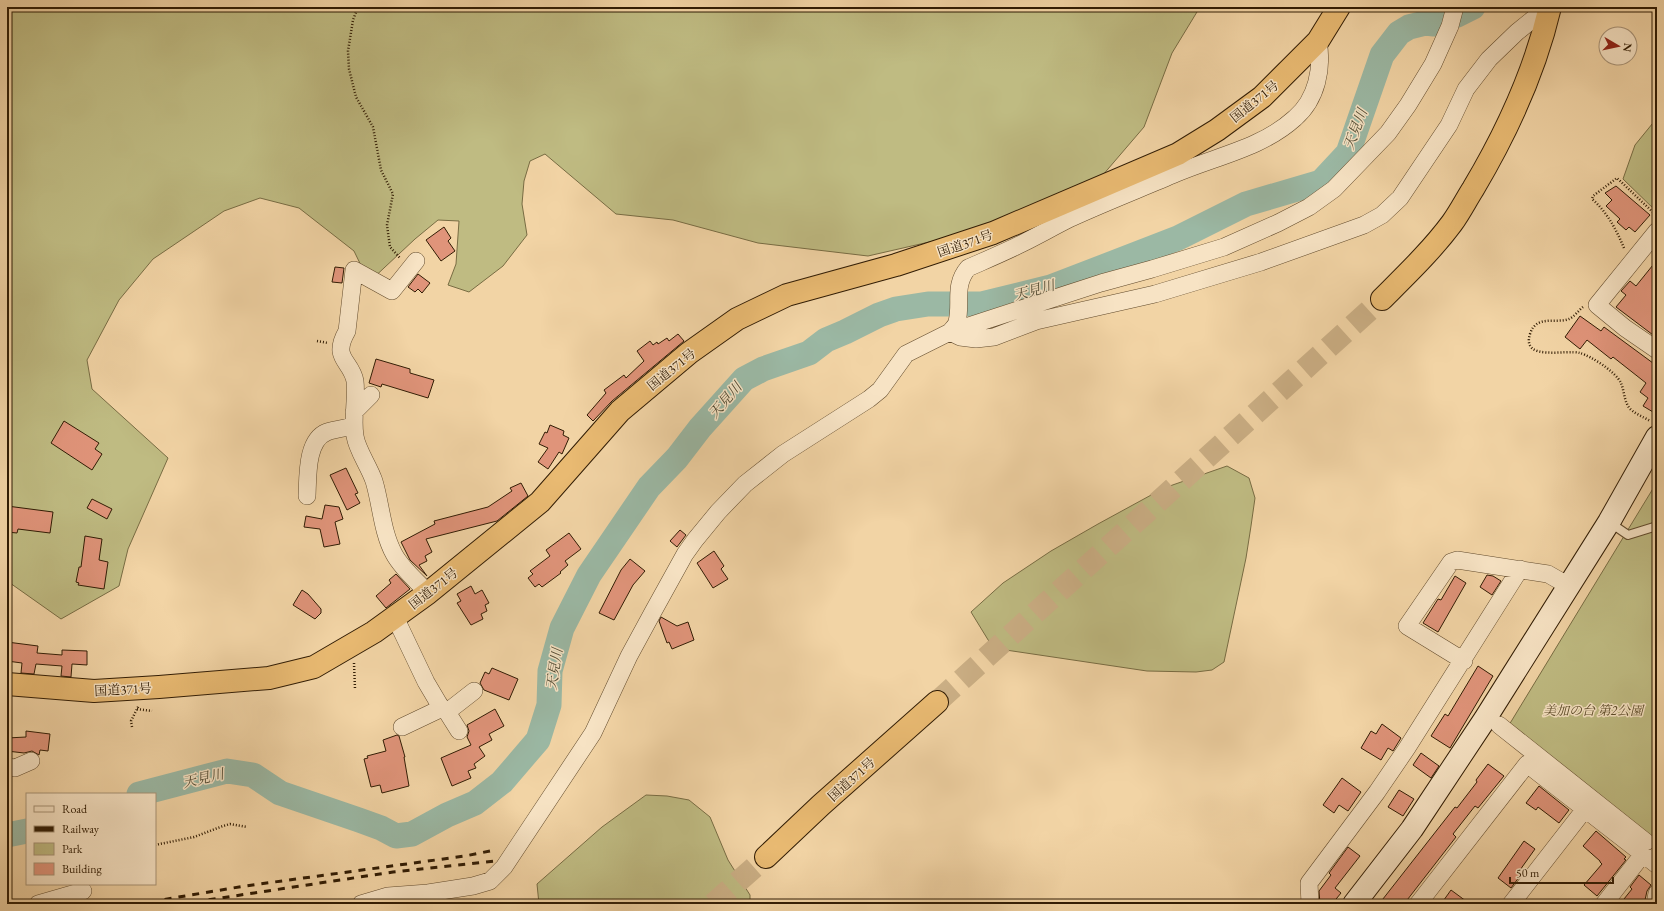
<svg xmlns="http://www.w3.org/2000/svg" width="1664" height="911" font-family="'EB Garamond','Noto Serif JP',serif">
<rect width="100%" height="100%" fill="#f2d4a5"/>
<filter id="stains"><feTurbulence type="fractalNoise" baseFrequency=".005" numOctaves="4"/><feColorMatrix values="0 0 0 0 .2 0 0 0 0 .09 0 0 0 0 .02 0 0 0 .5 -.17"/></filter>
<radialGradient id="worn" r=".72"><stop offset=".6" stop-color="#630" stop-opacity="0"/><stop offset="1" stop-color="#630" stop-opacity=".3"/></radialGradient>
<path fill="#bfbb82" stroke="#786c43" d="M 7,7 L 1200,7 L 1172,53 L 1144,127 L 1102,176 L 1027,212 L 951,237 L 868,256 L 758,243 L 673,220 L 616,214 L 545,154 L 530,161 L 524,181 L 522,204 L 527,235 L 503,266 L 469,292 L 448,285 L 456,264 L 459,221 L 438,220 L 415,239 L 369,282 L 354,251 L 299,208 L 260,198 L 224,211 L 153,259 L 119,300 L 87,360 L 92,389 L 168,458 L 128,549 L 119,586 L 61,619 L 10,583 L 7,584 Z
M 1657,118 L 1657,212 L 1623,179 L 1635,145 Z
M 1227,466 L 1249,478 L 1255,498 L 1251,526 L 1246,558 L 1224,662 L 1212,670 L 1196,672 L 1147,671 L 999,649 L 990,643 L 971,612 L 1003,583 L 1051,551 L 1098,524 L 1164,488 Z
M 1657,482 L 1657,843 L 1509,725 Z
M 646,795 L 667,796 L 689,800 L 710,817 L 728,860 L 750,895 L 750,904 L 539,904 L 537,884 L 602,827 Z"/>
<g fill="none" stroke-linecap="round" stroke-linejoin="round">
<path stroke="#9bb8a4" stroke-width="25" d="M 139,794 L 227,771 L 253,775 L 280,793 L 359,820 L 381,828 L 396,836 L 412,834 L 447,815 L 475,803 L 502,782 L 538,740 L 549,705 L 550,671 L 562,628 L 589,575 L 649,487 L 677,458 L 700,428 L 744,379 L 763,369 L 809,353 L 826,340 L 845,332 L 879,315 L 896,309 L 928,304 L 982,304 L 1051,287 L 1178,238 L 1246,204 L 1321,182 L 1348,153 L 1382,55 L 1399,33 L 1409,27 L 1425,23 L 1434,24 L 1457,15 L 1473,7
M 7,835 L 27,831"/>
</g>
<path fill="#e0947a" stroke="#311c04" d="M 1616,186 L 1650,215 L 1635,232 L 1629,227 L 1626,230 L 1617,222 L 1620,219 L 1606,206 L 1612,200 L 1605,193 Z
M 444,227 L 451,238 L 448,241 L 455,251 L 441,261 L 426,240 Z
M 1657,260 L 1657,338 L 1616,307 L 1626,295 L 1621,291 L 1630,281 L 1636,286 Z
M 335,267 L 344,268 L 342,283 L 332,282 Z
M 418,274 L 430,283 L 422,293 L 418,289 L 415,292 L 408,287 Z
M 1580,316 L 1601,331 L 1604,327 L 1657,366 L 1657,406 L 1653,412 L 1643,406 L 1648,398 L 1640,392 L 1646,383 L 1613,357 L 1611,359 L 1587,340 L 1580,349 L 1565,337 Z
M 678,334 L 684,341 L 612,401 L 593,421 L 587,415 L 606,393 L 604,390 L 624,375 L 626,378 L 644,361 L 637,351 L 650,341 L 653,345 L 657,342 L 658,344 L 667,338 L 669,341 Z
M 376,359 L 410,369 L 410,373 L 434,380 L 428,398 L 382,384 L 381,387 L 369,383 Z
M 64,421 L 99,443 L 95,449 L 102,454 L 92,470 L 51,443 Z
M 550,425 L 564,431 L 563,435 L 569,438 L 562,454 L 559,452 L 548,469 L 538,462 L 548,448 L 539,444 L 545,432 L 547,433 Z
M 346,468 L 358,493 L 355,494 L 360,503 L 347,510 L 330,475 Z
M 521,483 L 528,496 L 497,521 L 426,539 L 432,552 L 425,556 L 427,561 L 419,565 L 427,576 L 410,560 L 401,542 L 435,524 L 434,521 L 488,507 L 512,491 L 510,488 Z
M 92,499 L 112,509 L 107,519 L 87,508 Z
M 325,505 L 339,507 L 343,519 L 335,522 L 340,544 L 324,547 L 320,529 L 304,527 L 306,516 L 322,519 Z
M 7,506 L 53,512 L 50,533 L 18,529 L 17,533 L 7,532 Z
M 680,530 L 686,535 L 677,547 L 670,541 Z
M 569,533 L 581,549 L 565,561 L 568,565 L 560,572 L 561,573 L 542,587 L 539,584 L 535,587 L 528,578 L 533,574 L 530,571 L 550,556 L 546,550 Z
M 85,536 L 102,539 L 99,560 L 108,562 L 104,589 L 78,585 L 79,583 L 76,582 L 79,567 L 81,567 Z
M 714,551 L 724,566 L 721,569 L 728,579 L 713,588 L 697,563 Z
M 630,559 L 645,571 L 633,585 L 614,620 L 599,613 L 621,570 Z
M 396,574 L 410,589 L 386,608 L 376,596 L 391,583 L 389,580 Z
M 1487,575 L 1493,576 L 1501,581 L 1492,595 L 1480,587 Z
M 1455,576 L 1466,583 L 1438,632 L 1423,623 L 1438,599 L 1441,600 Z
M 471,586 L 475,594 L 482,590 L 489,603 L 485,605 L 487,611 L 481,614 L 483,619 L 471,625 L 457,603 L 461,601 L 457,594 Z
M 302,590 L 308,594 L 321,609 L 321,613 L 315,619 L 293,605 Z
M 661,617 L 677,626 L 688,622 L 694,640 L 672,649 L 669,642 L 667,643 L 659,621 Z
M 7,642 L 38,646 L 37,653 L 62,655 L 62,650 L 87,651 L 87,665 L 72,664 L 71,677 L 61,676 L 62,666 L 36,664 L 34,674 L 21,673 L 22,663 L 7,661 Z
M 1478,666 L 1493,676 L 1450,748 L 1431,736 L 1445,714 L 1448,716 Z
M 492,668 L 518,679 L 509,700 L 484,690 L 480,683 L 485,672 L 489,674 Z
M 495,709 L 504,726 L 489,734 L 492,740 L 479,747 L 485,756 L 474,764 L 476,768 L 468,771 L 471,778 L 452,786 L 441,758 L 471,745 L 467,737 L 469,731 L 467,725 Z
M 1382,724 L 1401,738 L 1393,751 L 1388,748 L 1381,760 L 1361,748 L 1371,731 L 1376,734 Z
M 26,731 L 50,734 L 48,751 L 40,750 L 39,755 L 32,751 L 24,753 L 7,751 L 7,738 L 26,737 Z
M 397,735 L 399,736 L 405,757 L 404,757 L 409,786 L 382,793 L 380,785 L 371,787 L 364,759 L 368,758 L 367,756 L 386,751 L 383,740 Z
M 1421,753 L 1439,766 L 1431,778 L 1413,765 Z
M 1488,764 L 1504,776 L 1478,808 L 1475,806 L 1453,834 L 1456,837 L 1404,904 L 1379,904 L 1455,807 L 1457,808 L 1477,782 L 1476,780 Z
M 1342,778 L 1361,792 L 1348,811 L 1339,805 L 1334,813 L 1323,805 Z
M 1539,786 L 1569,810 L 1559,823 L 1538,807 L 1536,810 L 1526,803 Z
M 1399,790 L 1414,799 L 1403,816 L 1388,807 Z
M 1596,831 L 1626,857 L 1624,859 L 1626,860 L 1597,896 L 1584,885 L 1602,864 L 1600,862 L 1600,861 L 1583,846 Z
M 1524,841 L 1535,849 L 1520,870 L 1523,872 L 1511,888 L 1498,878 Z
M 1348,847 L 1360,856 L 1335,888 L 1341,893 L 1332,904 L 1320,904 L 1319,891 L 1331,875 L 1329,873 Z
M 1639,875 L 1651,885 L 1647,891 L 1645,900 L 1642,904 L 1620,904 L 1632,889 L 1630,887 Z
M 1451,890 L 1470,904 L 1441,904 Z"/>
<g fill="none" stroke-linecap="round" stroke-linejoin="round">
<path stroke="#cbaf85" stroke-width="22" stroke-dasharray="22 11" stroke-linecap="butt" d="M 937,702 L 1382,299
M 713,904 L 766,857"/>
<defs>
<path id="lane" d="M 1609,522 L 1628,535 L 1657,526"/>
<path id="street" d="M 1657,231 L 1597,305 L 1625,328 L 1657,350
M 416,261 L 392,291 L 354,270 L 347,331 C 331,359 351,360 355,381 C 357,399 352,418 355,436 C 357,450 369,466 374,481 C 381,504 382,532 394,554 C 402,569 417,581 428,593
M 950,332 L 960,337 L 976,339 L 994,337 L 1036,321 L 1155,294 L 1261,262 L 1364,225 L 1382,215 L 1400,198 L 1449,125 L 1466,89 L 1489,59 L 1517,32 L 1548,7
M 950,332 C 952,329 956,326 957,322 C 962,302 953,286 968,268 C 986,260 1005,252 1023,243 C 1039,235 1055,226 1071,218 C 1106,202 1142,188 1177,173 C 1217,156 1262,148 1295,118 C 1317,99 1323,68 1318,41
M 354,412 L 371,395
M 307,496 C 308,477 306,440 327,432 C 335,429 346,428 354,426
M 395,617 L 426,682 L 439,704 L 442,708 L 447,712 L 459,731
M 1464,661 L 1407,626 L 1451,562 L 1457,560 L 1548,574 L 1569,586
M 447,712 L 474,691
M 1499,725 L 1646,842
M 402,727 L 442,708
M 7,767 L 15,768 L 31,761
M 38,904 L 83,891
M 361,904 L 388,896 L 428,893 L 473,886 L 490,881 L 504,867 L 593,733 L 629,656 L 654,610 L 685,554 L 695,540 L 718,512 L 745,484 L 783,454 L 869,399 L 880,390 L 906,354 L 950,332 L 1101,283 L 1152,269 L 1224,247 L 1278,223 L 1309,207 L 1334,189 L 1388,133 L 1408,105 L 1433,64 L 1450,26 L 1455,7
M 1310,904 L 1309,883 L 1377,792 L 1407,748 L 1520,569
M 1418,904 L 1527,764 L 1657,865
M 1511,904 L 1585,809
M 1604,904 L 1643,854
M 1655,904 L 1657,893"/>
<path id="secondary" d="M 1354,904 L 1412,829 L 1485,719 L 1609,522 L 1657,437"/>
<path id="highway" d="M 1382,299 C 1407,274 1432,250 1452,223 C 1460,212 1466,200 1473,189 C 1507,132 1535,71 1550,7
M 7,684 L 94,691 L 159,687 L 269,678 L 314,667 L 374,632 L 428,593 L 540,502 L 620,411 L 689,353 L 737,319 L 787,295 L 896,265 L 993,233 L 1178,154 L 1217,130 L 1262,97 L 1318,41 L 1339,7
M 766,857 L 821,805 L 937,702"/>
</defs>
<use href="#lane" stroke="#614a2c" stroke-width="10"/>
<use href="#street" stroke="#614a2c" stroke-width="18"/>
<use href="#secondary" stroke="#311c04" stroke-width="24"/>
<use href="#highway" stroke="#311c04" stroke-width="24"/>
<path stroke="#311c04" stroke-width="2.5" stroke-dasharray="1 2" stroke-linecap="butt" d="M 358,7 L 353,20 L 348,51 L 349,69 L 356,97 L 373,127 L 381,170 L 393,194 L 387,225 L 390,247 L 400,258
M 1624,248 C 1616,229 1607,212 1592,199 L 1593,196 L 1617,178 L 1657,216
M 1583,307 C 1579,310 1574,317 1569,319 C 1557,324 1536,314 1530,334 C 1521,362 1567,349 1580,353 C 1591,356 1616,372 1621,383 C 1624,390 1624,399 1628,406 C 1632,413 1644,417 1650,421
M 317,341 L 328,343
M 354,663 L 355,689
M 137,709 L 152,711
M 132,727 L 131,721 L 139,705
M 155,845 L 194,837 L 223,826 L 230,824 L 247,827"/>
<use href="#lane" stroke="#f7e3c4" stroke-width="8"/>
<use href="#street" stroke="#f7e3c4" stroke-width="17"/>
<use href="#secondary" stroke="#f7e3c4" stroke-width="22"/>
<use href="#highway" stroke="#e9ba72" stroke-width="22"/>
<path stroke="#311c04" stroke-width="3" stroke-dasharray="7 7" stroke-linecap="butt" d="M 137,904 L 245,886 L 465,856 L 495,850
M 181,904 L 393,872 L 495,861"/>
</g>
<g text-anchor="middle" stroke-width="3" stroke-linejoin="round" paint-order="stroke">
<g font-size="13" fill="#311c04" stroke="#f7e3c4">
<text transform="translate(1254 101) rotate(-39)" y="5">国道371号</text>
<text transform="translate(965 243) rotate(-19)" y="5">国道371号</text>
<text transform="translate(671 369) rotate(-39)" y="5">国道371号</text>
<text transform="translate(433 588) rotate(-38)" y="5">国道371号</text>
<text transform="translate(123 689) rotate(-3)" y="5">国道371号</text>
<text transform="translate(851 779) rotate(-42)" y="5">国道371号</text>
</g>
<g font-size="13" font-style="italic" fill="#5c4c2a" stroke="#f7e3c4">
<text x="1593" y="715">美加の台 第2公園</text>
</g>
<g font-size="14" font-style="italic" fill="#514b34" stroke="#f7e3c4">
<text transform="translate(1355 129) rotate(-69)" y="5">天見川</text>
<text transform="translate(1034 290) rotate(-15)" y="5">天見川</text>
<text transform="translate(725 400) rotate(-49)" y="5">天見川</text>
<text transform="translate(554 669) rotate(-81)" y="5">天見川</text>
<text transform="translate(203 778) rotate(-13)" y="5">天見川</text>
</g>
</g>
<rect width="1664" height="911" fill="none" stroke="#f2d4a5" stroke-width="24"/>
<rect x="8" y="8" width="1648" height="895" fill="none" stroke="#311c04" stroke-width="2"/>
<rect x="12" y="12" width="1640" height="887" fill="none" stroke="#311c04"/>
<rect x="26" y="793" width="130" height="92" fill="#f7e3c4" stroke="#a89377"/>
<rect x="34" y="806" width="20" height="6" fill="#f7e3c4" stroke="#a89377"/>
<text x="62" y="813" font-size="12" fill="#311c04">Road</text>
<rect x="34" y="826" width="20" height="6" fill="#311c04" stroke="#a89377"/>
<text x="62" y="833" font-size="12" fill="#311c04">Railway</text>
<rect x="34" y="843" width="20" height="12" fill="#bfbb82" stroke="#a89377"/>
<text x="62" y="853" font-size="12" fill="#311c04">Park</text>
<rect x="34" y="863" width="20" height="12" fill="#e0947a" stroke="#a89377"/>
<text x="62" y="873" font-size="12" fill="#311c04">Building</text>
<g transform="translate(1618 46) rotate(99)"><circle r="19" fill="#f7e3c4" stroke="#a89377"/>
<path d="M0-3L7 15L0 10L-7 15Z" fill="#8f2418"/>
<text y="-6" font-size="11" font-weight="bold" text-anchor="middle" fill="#311c04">N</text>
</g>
<path d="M1510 877v6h103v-6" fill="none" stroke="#311c04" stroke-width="2"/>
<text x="1516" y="877" font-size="12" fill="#311c04" stroke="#f7e3c4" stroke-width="3" paint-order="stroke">50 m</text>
<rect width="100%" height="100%" filter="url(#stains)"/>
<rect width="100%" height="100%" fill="url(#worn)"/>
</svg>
